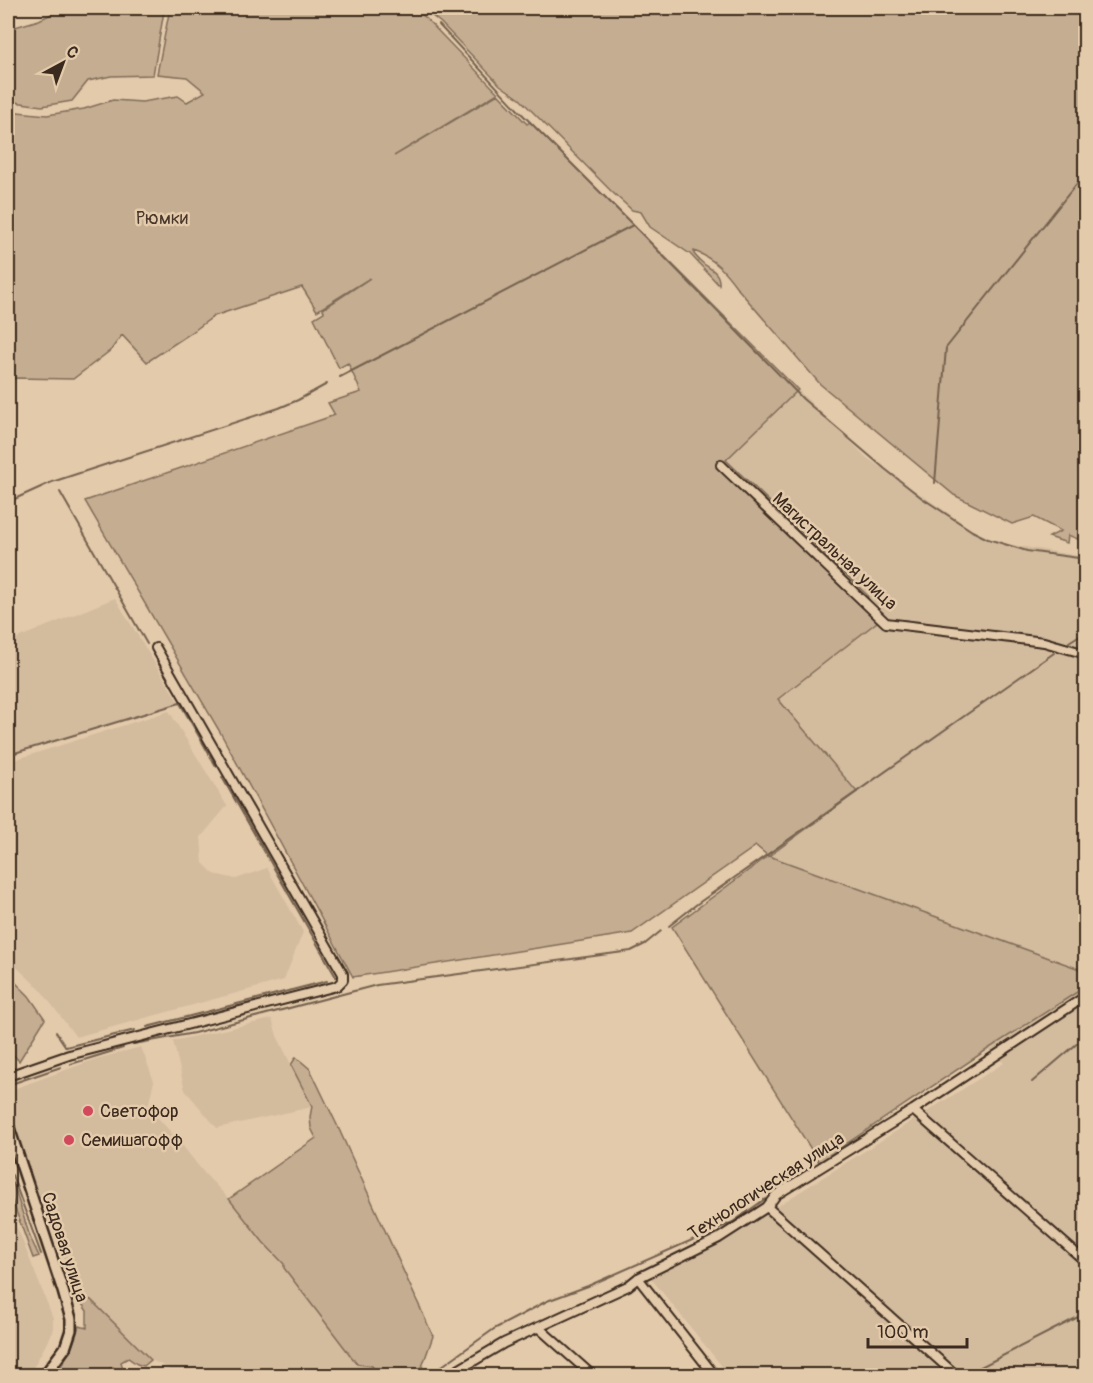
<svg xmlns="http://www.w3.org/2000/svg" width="1093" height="1383" font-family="Pangolin,sans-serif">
<rect width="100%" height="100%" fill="#e3caab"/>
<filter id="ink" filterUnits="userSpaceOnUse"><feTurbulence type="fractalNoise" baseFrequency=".0167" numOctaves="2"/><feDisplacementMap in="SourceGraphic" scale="12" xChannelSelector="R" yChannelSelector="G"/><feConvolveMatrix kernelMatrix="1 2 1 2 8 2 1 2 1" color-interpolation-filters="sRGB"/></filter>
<g filter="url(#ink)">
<path fill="#d3bb9e" d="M 798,390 L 867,458 L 989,541 L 1085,557 L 1085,971 L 768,856 L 777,699 L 795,527 L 726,460 Z
M 115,598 L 179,703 L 8,756 L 8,642 Z
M 169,711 L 227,806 L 201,837 L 203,863 L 214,874 L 236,879 L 267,868 L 303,932 L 284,980 L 76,1037 L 40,989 L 8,959 L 8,762 Z
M 1085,987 L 1085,1375 L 729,1375 L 650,1277 L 722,1241 L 1004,1063 L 988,1049 Z
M 272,1019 L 277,1036 L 312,1107 L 217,1128 L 185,1090 L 173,1041 Z
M 141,1047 L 154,1081 L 148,1107 L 178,1140 L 204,1173 L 229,1199 L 263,1242 L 284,1264 L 284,1268 L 357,1364 L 372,1366 L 378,1375 L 176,1375 L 164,1366 L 151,1360 L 78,1289 L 64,1259 L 49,1208 L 43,1209 L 8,1106 L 8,1091 L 96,1059 Z
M 17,1227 L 53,1318 L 53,1328 L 51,1335 L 31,1372 L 8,1370 L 8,1235 Z"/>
<path fill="#c5ad91" stroke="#806c58" stroke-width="1.5" d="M 64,8 L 167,8 L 164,11 L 153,75 L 111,76 L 88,81 L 72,101 L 42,106 L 8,101 L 8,29 L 39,20 Z
M 170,8 L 416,8 L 498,93 L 394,156 L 498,94 L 527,124 L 530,122 L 798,390 L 726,460 L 867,595 L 877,622 L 778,699 L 857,792 L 769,856 L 1085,971 L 1085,987 L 988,1049 L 819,1162 L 672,927 L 768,856 L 756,846 L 632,933 L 353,977 L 220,732 L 85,501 L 335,415 L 328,403 L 361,392 L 348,363 L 339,368 L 314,318 L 324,312 L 323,309 L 370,278 L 317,311 L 302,287 L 214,316 L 191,333 L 147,362 L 122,335 L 111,350 L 73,379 L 15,378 L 8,384 L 8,111 L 47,115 L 84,109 L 113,100 L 142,102 L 178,96 L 187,102 L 205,92 L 187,77 L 157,74 Z
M 422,8 L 1085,8 L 1085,542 L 1068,535 L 1067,543 L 1049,537 L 1061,531 L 1034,517 L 1012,524 L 954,495 L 820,384 L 738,289 C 725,271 715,259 694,251 L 694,254 C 697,258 701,262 705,265 C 713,270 720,274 719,285 L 690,254 L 650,227 L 641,212 L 632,210 L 612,192 L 520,99 L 500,85 L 441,23 Z
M 8,975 L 29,996 L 45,1019 L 19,1061 L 8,1049 Z
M 296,1057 L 310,1069 L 338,1127 L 433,1336 L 422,1367 L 424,1375 L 378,1375 L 372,1366 L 357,1364 L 284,1268 L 284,1264 L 263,1242 L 229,1199 L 316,1138 L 311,1128 L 310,1117 L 312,1106 L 291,1065 Z
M 13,1183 L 30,1237 L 39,1256 L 33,1258 L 8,1189 Z
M 76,1295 L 91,1300 L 151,1360 L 144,1366 L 137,1364 L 128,1358 L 121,1362 L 123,1369 L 120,1375 L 118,1375 L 113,1367 L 97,1375 L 56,1375 L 72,1347 L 79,1326 L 87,1328 L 87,1311 Z"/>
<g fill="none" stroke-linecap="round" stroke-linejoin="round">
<path stroke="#74614e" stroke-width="2" d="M 439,25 L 519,111 L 633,225
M 340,377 L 633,225 L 803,399 L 885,469 L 922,498 L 972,531 L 988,539 L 1027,551 L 1086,559
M 935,483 L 946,348 L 1086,172
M 60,492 L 147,644
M 8,502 L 52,482 L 279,408 L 298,400 L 327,384
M 1069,642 L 1086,631
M 157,661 L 171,685
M 8,755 L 180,703 L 216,766
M 222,777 L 336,977
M 669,926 L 697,904 L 1054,653
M 147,1027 L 327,981
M 56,1032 L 66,1047 L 135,1030
M 134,1044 L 194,1033 L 377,985 L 631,951 L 645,944 L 661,931
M 71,1064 L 123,1048
M 1032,1082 L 1086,1036
M 8,1085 L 61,1067
M 8,1164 L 9,1168
M 12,1175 L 41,1254
M 965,1375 L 1086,1313
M 428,1376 L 494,1329 L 521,1315 L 547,1301 L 588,1286 L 733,1222 L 765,1199"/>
<defs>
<path id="minor" d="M 721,465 L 886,623 L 1044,642 L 1086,654
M 8,1076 L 69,1055 L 337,986 L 343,980 L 343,974 L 156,648
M 913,1110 L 1086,1262
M 767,1207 L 957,1376
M 638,1278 L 715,1376
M 539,1328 L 593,1376
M 448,1376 L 504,1343 L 628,1286 L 638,1278 L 719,1238 L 767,1207 L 776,1195 L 913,1110 L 1086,996"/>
<path id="major" d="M 8,1125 L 63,1291 L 71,1319 L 71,1330 L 65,1348 L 44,1376"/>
</defs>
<use href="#minor" stroke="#3b2a1e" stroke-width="12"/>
<use href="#major" stroke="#3b2a1e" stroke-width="14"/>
<use href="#minor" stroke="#e3caab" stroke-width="8"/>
<use href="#major" stroke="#e3caab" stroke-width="9"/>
</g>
</g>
<g fill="#d1495b" stroke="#e3caab" stroke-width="2">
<circle cx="88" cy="1111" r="6"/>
<circle cx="69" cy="1140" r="6"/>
</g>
<g text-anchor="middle" stroke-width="5" stroke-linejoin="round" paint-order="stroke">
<g font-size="18" fill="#49372a" stroke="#e3caab">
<text x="162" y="224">Рюмки</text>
</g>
<g font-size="18" fill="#3b2a1e" stroke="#e3caab">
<text transform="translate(835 551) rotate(43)" y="6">Магистральная улица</text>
<text transform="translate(766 1186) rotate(-33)" y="6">Технологическая улица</text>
<text transform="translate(65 1247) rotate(72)" y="6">Садовая улица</text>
</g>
<g font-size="18" fill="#3b2a1e" stroke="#e3caab" text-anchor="start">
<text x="100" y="1117">Светофор</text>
<text x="81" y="1146">Семишагофф</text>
</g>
</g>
<rect width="1093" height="1383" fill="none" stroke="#e3caab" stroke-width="30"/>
<rect x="15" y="15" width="1063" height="1353" fill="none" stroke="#3b2a1e" stroke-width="2" filter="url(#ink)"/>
<g transform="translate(63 63) rotate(41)" stroke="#e3caab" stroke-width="4.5" paint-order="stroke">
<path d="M0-4.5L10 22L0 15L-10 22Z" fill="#3b2a1e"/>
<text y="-9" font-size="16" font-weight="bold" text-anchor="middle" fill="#3b2a1e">С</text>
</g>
<path d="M868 1338v9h99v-9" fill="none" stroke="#3b2a1e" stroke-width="3"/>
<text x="877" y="1338" font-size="18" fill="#3b2a1e" stroke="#e3caab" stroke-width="4.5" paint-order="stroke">100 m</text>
</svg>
